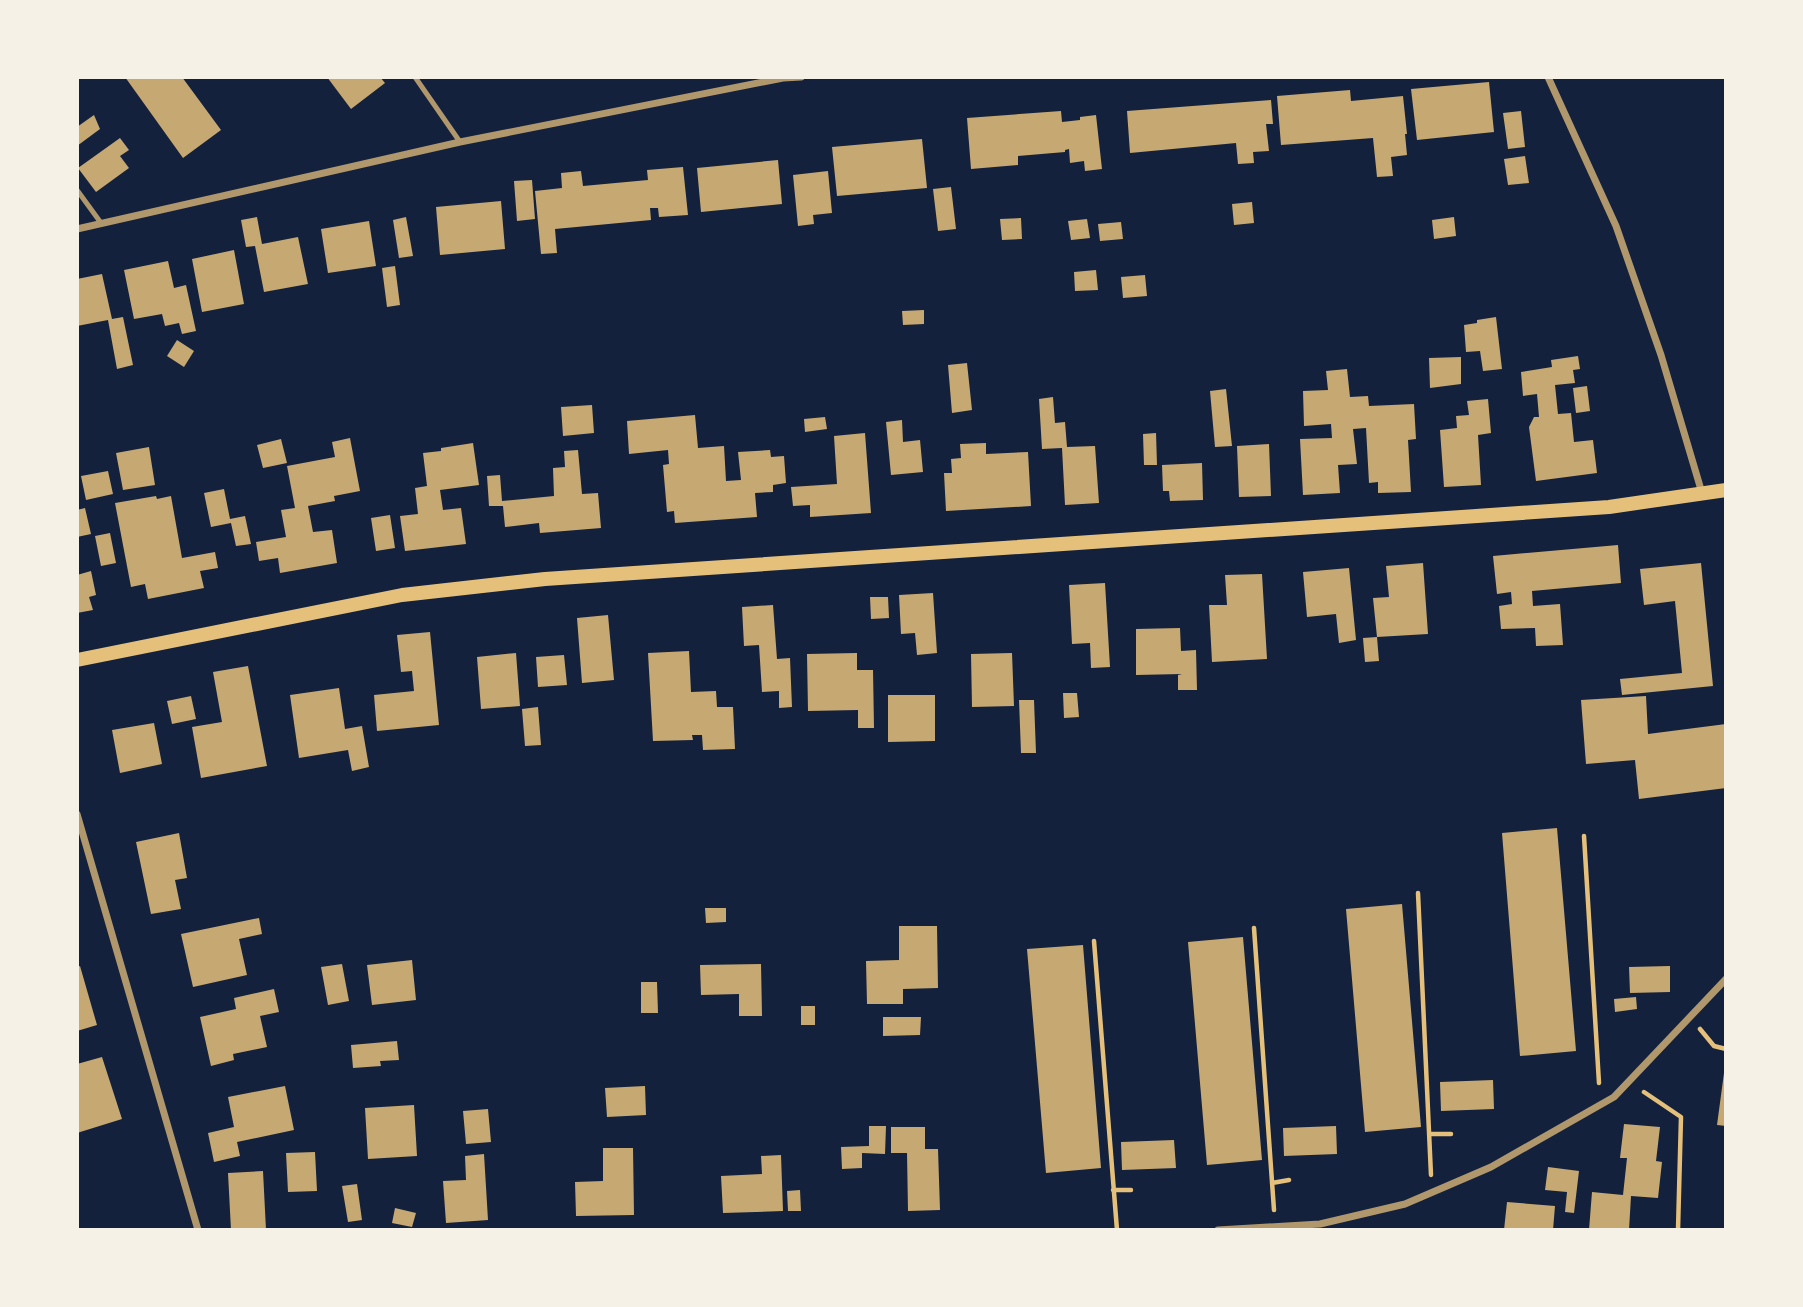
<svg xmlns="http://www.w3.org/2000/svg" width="1803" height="1307" font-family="Inter,sans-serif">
<rect width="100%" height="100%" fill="#14213d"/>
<path fill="#c6a872" d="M 125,77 L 182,77 L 221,130 L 183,158 Z
M 327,77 L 380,77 L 385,83 L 351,109 Z
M 1489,82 L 1494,132 L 1417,140 L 1411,89 Z
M 1350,90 L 1351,101 L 1403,96 L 1407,134 L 1405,134 L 1407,155 L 1391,157 L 1393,176 L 1377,177 L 1373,138 L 1281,145 L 1277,96 Z
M 1271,100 L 1273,124 L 1266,124 L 1269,151 L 1253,152 L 1254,163 L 1238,164 L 1236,143 L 1130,153 L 1127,111 Z
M 1061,111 L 1062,122 L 1080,120 L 1080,117 L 1096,115 L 1102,169 L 1085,171 L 1084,161 L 1070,163 L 1069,149 L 1065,150 L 1065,152 L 1018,156 L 1018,165 L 971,169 L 967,118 Z
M 1521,111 L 1525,147 L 1508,149 L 1503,113 Z
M 94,115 L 100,129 L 77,146 L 77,127 Z
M 120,138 L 129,150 L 120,156 L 129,168 L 96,192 L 78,168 Z
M 922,139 L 927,188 L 837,196 L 832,147 Z
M 1525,156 L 1529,183 L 1508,185 L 1504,159 Z
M 778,160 L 782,204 L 701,212 L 697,168 Z
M 683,167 L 688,215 L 659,217 L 658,208 L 650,208 L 651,220 L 555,229 L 557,253 L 541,254 L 535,191 L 562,188 L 561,173 L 581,171 L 583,186 L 648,180 L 647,170 Z
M 828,171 L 832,213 L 813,215 L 814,224 L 798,226 L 793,175 Z
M 532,180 L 535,219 L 517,221 L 514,181 Z
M 951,187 L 956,229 L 938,231 L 933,189 Z
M 501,201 L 505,249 L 440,255 L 436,207 Z
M 1252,202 L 1254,223 L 1234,225 L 1232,204 Z
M 257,217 L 262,244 L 298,237 L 308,284 L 264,292 L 255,246 L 246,247 L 241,220 Z
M 406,217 L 413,256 L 399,258 L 393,220 Z
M 1454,217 L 1456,236 L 1434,239 L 1432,220 Z
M 1021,218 L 1022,239 L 1002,240 L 1000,219 Z
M 1087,219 L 1090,238 L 1071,240 L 1068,221 Z
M 369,221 L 376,266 L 328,273 L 321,229 Z
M 1121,222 L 1123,239 L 1100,241 L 1098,224 Z
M 234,250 L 244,304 L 202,312 L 192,259 Z
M 168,261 L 174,288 L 186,285 L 196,331 L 182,334 L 179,323 L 165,326 L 162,314 L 134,319 L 124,270 Z
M 395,266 L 400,305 L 387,307 L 382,268 Z
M 1096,270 L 1098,290 L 1075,291 L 1074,272 Z
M 102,274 L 112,319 L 123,317 L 133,365 L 117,369 L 108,320 L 77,326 L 77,279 Z
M 1145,275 L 1147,296 L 1123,298 L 1121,277 Z
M 924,310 L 924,324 L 903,325 L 902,311 Z
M 1496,317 L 1502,369 L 1483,371 L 1480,351 L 1466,352 L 1464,325 L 1477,323 L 1477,320 Z
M 177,340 L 194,351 L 184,367 L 167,356 Z
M 1578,356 L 1580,369 L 1573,370 L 1575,383 L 1555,385 L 1558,414 L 1571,413 L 1574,442 L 1593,440 L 1597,473 L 1536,481 L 1529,427 L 1534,417 L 1539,417 L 1537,394 L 1523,396 L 1521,372 L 1552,367 L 1551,360 Z
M 1461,357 L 1461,384 L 1430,388 L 1429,358 Z
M 967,363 L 972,410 L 952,413 L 948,365 Z
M 1347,369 L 1350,397 L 1368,396 L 1369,406 L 1414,404 L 1416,439 L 1408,440 L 1411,492 L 1378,493 L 1378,482 L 1369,483 L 1366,428 L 1353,429 L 1357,464 L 1338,465 L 1340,493 L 1303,495 L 1300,439 L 1332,438 L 1331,424 L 1304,426 L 1303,391 L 1328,390 L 1326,371 Z
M 1587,386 L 1590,411 L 1576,413 L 1573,388 Z
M 1226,389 L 1232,446 L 1215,447 L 1210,391 Z
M 1053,397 L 1055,423 L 1065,422 L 1067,447 L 1095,446 L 1099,503 L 1065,505 L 1062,448 L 1042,449 L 1039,399 Z
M 1488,399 L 1491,433 L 1478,435 L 1481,485 L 1444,487 L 1440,430 L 1457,428 L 1456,416 L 1469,415 L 1467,401 Z
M 592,405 L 594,433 L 563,436 L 561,407 Z
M 695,415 L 698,448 L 724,446 L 726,481 L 741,480 L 738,452 L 770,450 L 771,457 L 784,456 L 786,483 L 773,485 L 773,492 L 755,493 L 757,517 L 675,523 L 674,511 L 667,512 L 663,465 L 669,464 L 668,450 L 629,454 L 627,421 Z
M 825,417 L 827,429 L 805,432 L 804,419 Z
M 902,420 L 903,442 L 920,440 L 923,472 L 891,475 L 886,422 Z
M 865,433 L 871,513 L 810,517 L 810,505 L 793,506 L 791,487 L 837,484 L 834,436 Z
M 1156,433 L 1157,465 L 1144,465 L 1143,434 Z
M 350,438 L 360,491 L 334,496 L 335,501 L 308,506 L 313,532 L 332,530 L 337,563 L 280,573 L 278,558 L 259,561 L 256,542 L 286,537 L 281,510 L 295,508 L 287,466 L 335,457 L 332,442 Z
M 281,439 L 287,463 L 263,468 L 257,445 Z
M 473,443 L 479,485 L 440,490 L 443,510 L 461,508 L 466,544 L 405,551 L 400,516 L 418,514 L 415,488 L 427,486 L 423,453 L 441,451 L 441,448 Z
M 986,443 L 986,454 L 1028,452 L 1031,506 L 946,511 L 944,473 L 952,473 L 951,459 L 961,458 L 960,444 Z
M 1269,444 L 1271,496 L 1239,497 L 1237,446 Z
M 149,447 L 155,485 L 123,490 L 116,453 Z
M 578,450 L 582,494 L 598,493 L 601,528 L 540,533 L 539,523 L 505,527 L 503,506 L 489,506 L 487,476 L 500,475 L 502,501 L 554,496 L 553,468 L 565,467 L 564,451 Z
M 1202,463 L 1203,500 L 1170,501 L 1169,491 L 1163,491 L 1162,465 Z
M 108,471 L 113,494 L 86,500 L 81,476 Z
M 224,489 L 230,519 L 245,516 L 251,544 L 236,546 L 231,523 L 211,527 L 204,493 Z
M 156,496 L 157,499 L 171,496 L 182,558 L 215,552 L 218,568 L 200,571 L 204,588 L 148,599 L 145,584 L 131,587 L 115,503 Z
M 85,508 L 91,534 L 77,537 L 77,510 Z
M 390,515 L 395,548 L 376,551 L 371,518 Z
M 110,533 L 116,563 L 101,566 L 95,536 Z
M 1618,545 L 1621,583 L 1532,591 L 1533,606 L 1560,604 L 1563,645 L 1536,646 L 1535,628 L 1501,629 L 1499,606 L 1512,604 L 1511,592 L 1497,594 L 1493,556 Z
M 1423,563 L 1428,634 L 1377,637 L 1373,598 L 1389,597 L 1386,566 Z
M 1701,563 L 1713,686 L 1622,695 L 1620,679 L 1682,673 L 1675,601 L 1644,605 L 1640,569 Z
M 1349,568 L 1356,640 L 1339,643 L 1336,614 L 1307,617 L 1303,572 Z
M 91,571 L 96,595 L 89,597 L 93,610 L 77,613 L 77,575 Z
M 1262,574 L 1267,659 L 1212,662 L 1209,605 L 1227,605 L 1225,575 Z
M 1105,583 L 1110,667 L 1091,668 L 1090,643 L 1072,644 L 1069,585 Z
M 933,593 L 937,653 L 917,655 L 915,633 L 901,634 L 899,595 Z
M 870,597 L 888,597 L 889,618 L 871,619 Z
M 773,605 L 777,659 L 790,658 L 792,707 L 779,708 L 779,691 L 762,692 L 759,645 L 744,646 L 742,607 Z
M 608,615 L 614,680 L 582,683 L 577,618 Z
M 1180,628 L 1181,651 L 1196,650 L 1197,690 L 1178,690 L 1178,675 L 1182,674 L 1136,675 L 1136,629 Z
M 430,632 L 439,725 L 377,731 L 374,695 L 414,691 L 412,671 L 401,672 L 397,635 Z
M 1377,637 L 1379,661 L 1365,662 L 1363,638 Z
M 689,651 L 691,692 L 716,691 L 717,707 L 733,707 L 735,749 L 703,750 L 702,735 L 692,735 L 693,740 L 653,741 L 648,653 Z
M 516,653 L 520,706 L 481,709 L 477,657 Z
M 857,653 L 857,670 L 873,670 L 874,728 L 858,728 L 858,710 L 808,711 L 807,654 Z
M 1012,653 L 1014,706 L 972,707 L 971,654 Z
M 564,655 L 567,685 L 538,687 L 536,657 Z
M 248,666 L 267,766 L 201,778 L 192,727 L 222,722 L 213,672 Z
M 339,688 L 345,729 L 362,726 L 369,767 L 352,771 L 348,750 L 299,758 L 290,695 Z
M 1063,693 L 1077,693 L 1079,717 L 1064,718 Z
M 888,695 L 935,695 L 935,741 L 888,742 Z
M 191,696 L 196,719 L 172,724 L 167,701 Z
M 1646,696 L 1648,734 L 1726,724 L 1726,788 L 1639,799 L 1635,760 L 1586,764 L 1581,700 Z
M 1019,700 L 1034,700 L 1036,753 L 1021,753 Z
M 538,707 L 541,745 L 525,746 L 522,709 Z
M 154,723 L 162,764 L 120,773 L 112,730 Z
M 1557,828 L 1576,1051 L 1520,1056 L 1502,833 Z
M 179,833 L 187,878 L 175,880 L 181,909 L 151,914 L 136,842 Z
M 1402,904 L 1421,1127 L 1365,1132 L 1346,909 Z
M 705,908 L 726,908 L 726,922 L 706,923 Z
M 259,918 L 262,934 L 239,939 L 247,975 L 193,987 L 181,934 Z
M 899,926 L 937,926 L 938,988 L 903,989 L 903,1004 L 867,1004 L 866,961 L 899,960 Z
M 1243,937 L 1262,1160 L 1207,1165 L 1188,942 Z
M 1083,945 L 1101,1168 L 1046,1173 L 1027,949 Z
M 412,960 L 416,1000 L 372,1005 L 367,965 Z
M 342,964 L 349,1001 L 328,1005 L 321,967 Z
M 761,964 L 762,1016 L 739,1016 L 739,994 L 701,995 L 700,965 Z
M 80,966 L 97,1025 L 77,1031 L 77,967 Z
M 1670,966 L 1670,992 L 1630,993 L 1629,967 Z
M 641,982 L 657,982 L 658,1013 L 641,1013 Z
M 274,989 L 279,1012 L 260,1016 L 267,1047 L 233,1054 L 234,1060 L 211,1066 L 200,1017 L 236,1009 L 234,998 Z
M 1636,997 L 1637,1009 L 1615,1012 L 1614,999 Z
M 801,1006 L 815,1006 L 815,1025 L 801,1025 Z
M 883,1017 L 921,1017 L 920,1035 L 883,1036 Z
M 397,1041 L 399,1060 L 380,1061 L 381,1066 L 353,1068 L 351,1045 Z
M 102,1057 L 122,1119 L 77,1133 L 77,1064 Z
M 1724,1073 L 1726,1073 L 1726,1126 L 1717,1125 Z
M 1493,1080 L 1494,1109 L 1441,1111 L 1440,1082 Z
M 285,1086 L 294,1130 L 237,1142 L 240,1156 L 214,1162 L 208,1133 L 234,1127 L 228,1097 Z
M 645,1086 L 646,1115 L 607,1117 L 605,1088 Z
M 414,1105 L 417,1156 L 368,1159 L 365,1108 Z
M 488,1109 L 491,1142 L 466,1144 L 463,1111 Z
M 1624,1124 L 1660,1127 L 1656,1161 L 1662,1162 L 1658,1198 L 1631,1196 L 1629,1230 L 1589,1230 L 1592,1192 L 1623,1195 L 1627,1158 L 1620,1158 Z
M 869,1126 L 886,1126 L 885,1154 L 862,1153 L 862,1168 L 842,1169 L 841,1147 L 869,1146 Z
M 1336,1126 L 1337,1154 L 1284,1156 L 1283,1128 Z
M 891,1127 L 925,1127 L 925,1149 L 938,1149 L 940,1210 L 908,1211 L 907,1153 L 891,1153 Z
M 1174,1140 L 1176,1168 L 1122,1170 L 1121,1142 Z
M 603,1148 L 633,1148 L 634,1215 L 576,1216 L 575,1182 L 603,1181 Z
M 315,1152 L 317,1191 L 288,1192 L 286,1153 Z
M 484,1154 L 488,1220 L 446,1223 L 443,1181 L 466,1180 L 465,1156 Z
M 781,1155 L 783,1211 L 723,1213 L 721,1176 L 762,1174 L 761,1156 Z
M 1548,1167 L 1579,1171 L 1574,1213 L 1565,1212 L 1567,1192 L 1545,1190 Z
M 263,1171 L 266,1230 L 231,1230 L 228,1173 Z
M 357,1184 L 362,1220 L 348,1222 L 342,1186 Z
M 800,1190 L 801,1211 L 788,1211 L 787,1191 Z
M 1507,1202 L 1555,1206 L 1553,1230 L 1504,1230 Z
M 395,1208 L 416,1213 L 412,1227 L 392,1223 Z"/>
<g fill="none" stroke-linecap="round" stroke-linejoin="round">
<path stroke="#e5c07b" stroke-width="4.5" d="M 1584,836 L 1599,1083
M 1418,893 L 1431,1175
M 1254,928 L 1274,1210
M 1094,941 L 1117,1230
M 1700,1029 L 1714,1046 L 1726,1049
M 1644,1092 L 1681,1117 L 1678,1230
M 1429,1134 L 1451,1134
M 1272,1183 L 1289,1180
M 1113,1190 L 1131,1190"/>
<path stroke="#b1986c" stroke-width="5" d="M 415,77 L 460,142
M 77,190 L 101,223"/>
<path stroke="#b1986c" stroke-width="7" d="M 1548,77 L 1616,226 L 1661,355 L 1702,493
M 77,229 L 460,142 L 783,78 L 801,77
M 77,814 L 198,1230
M 1218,1230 L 1320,1224 L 1405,1204 L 1491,1167 L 1614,1097 L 1726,979"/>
<path stroke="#e5c07b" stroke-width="14" d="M 77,660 L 402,595 L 545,579 L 1609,507 L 1726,490"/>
</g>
<rect width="1803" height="1307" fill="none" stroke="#f6f1e7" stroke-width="158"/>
</svg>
